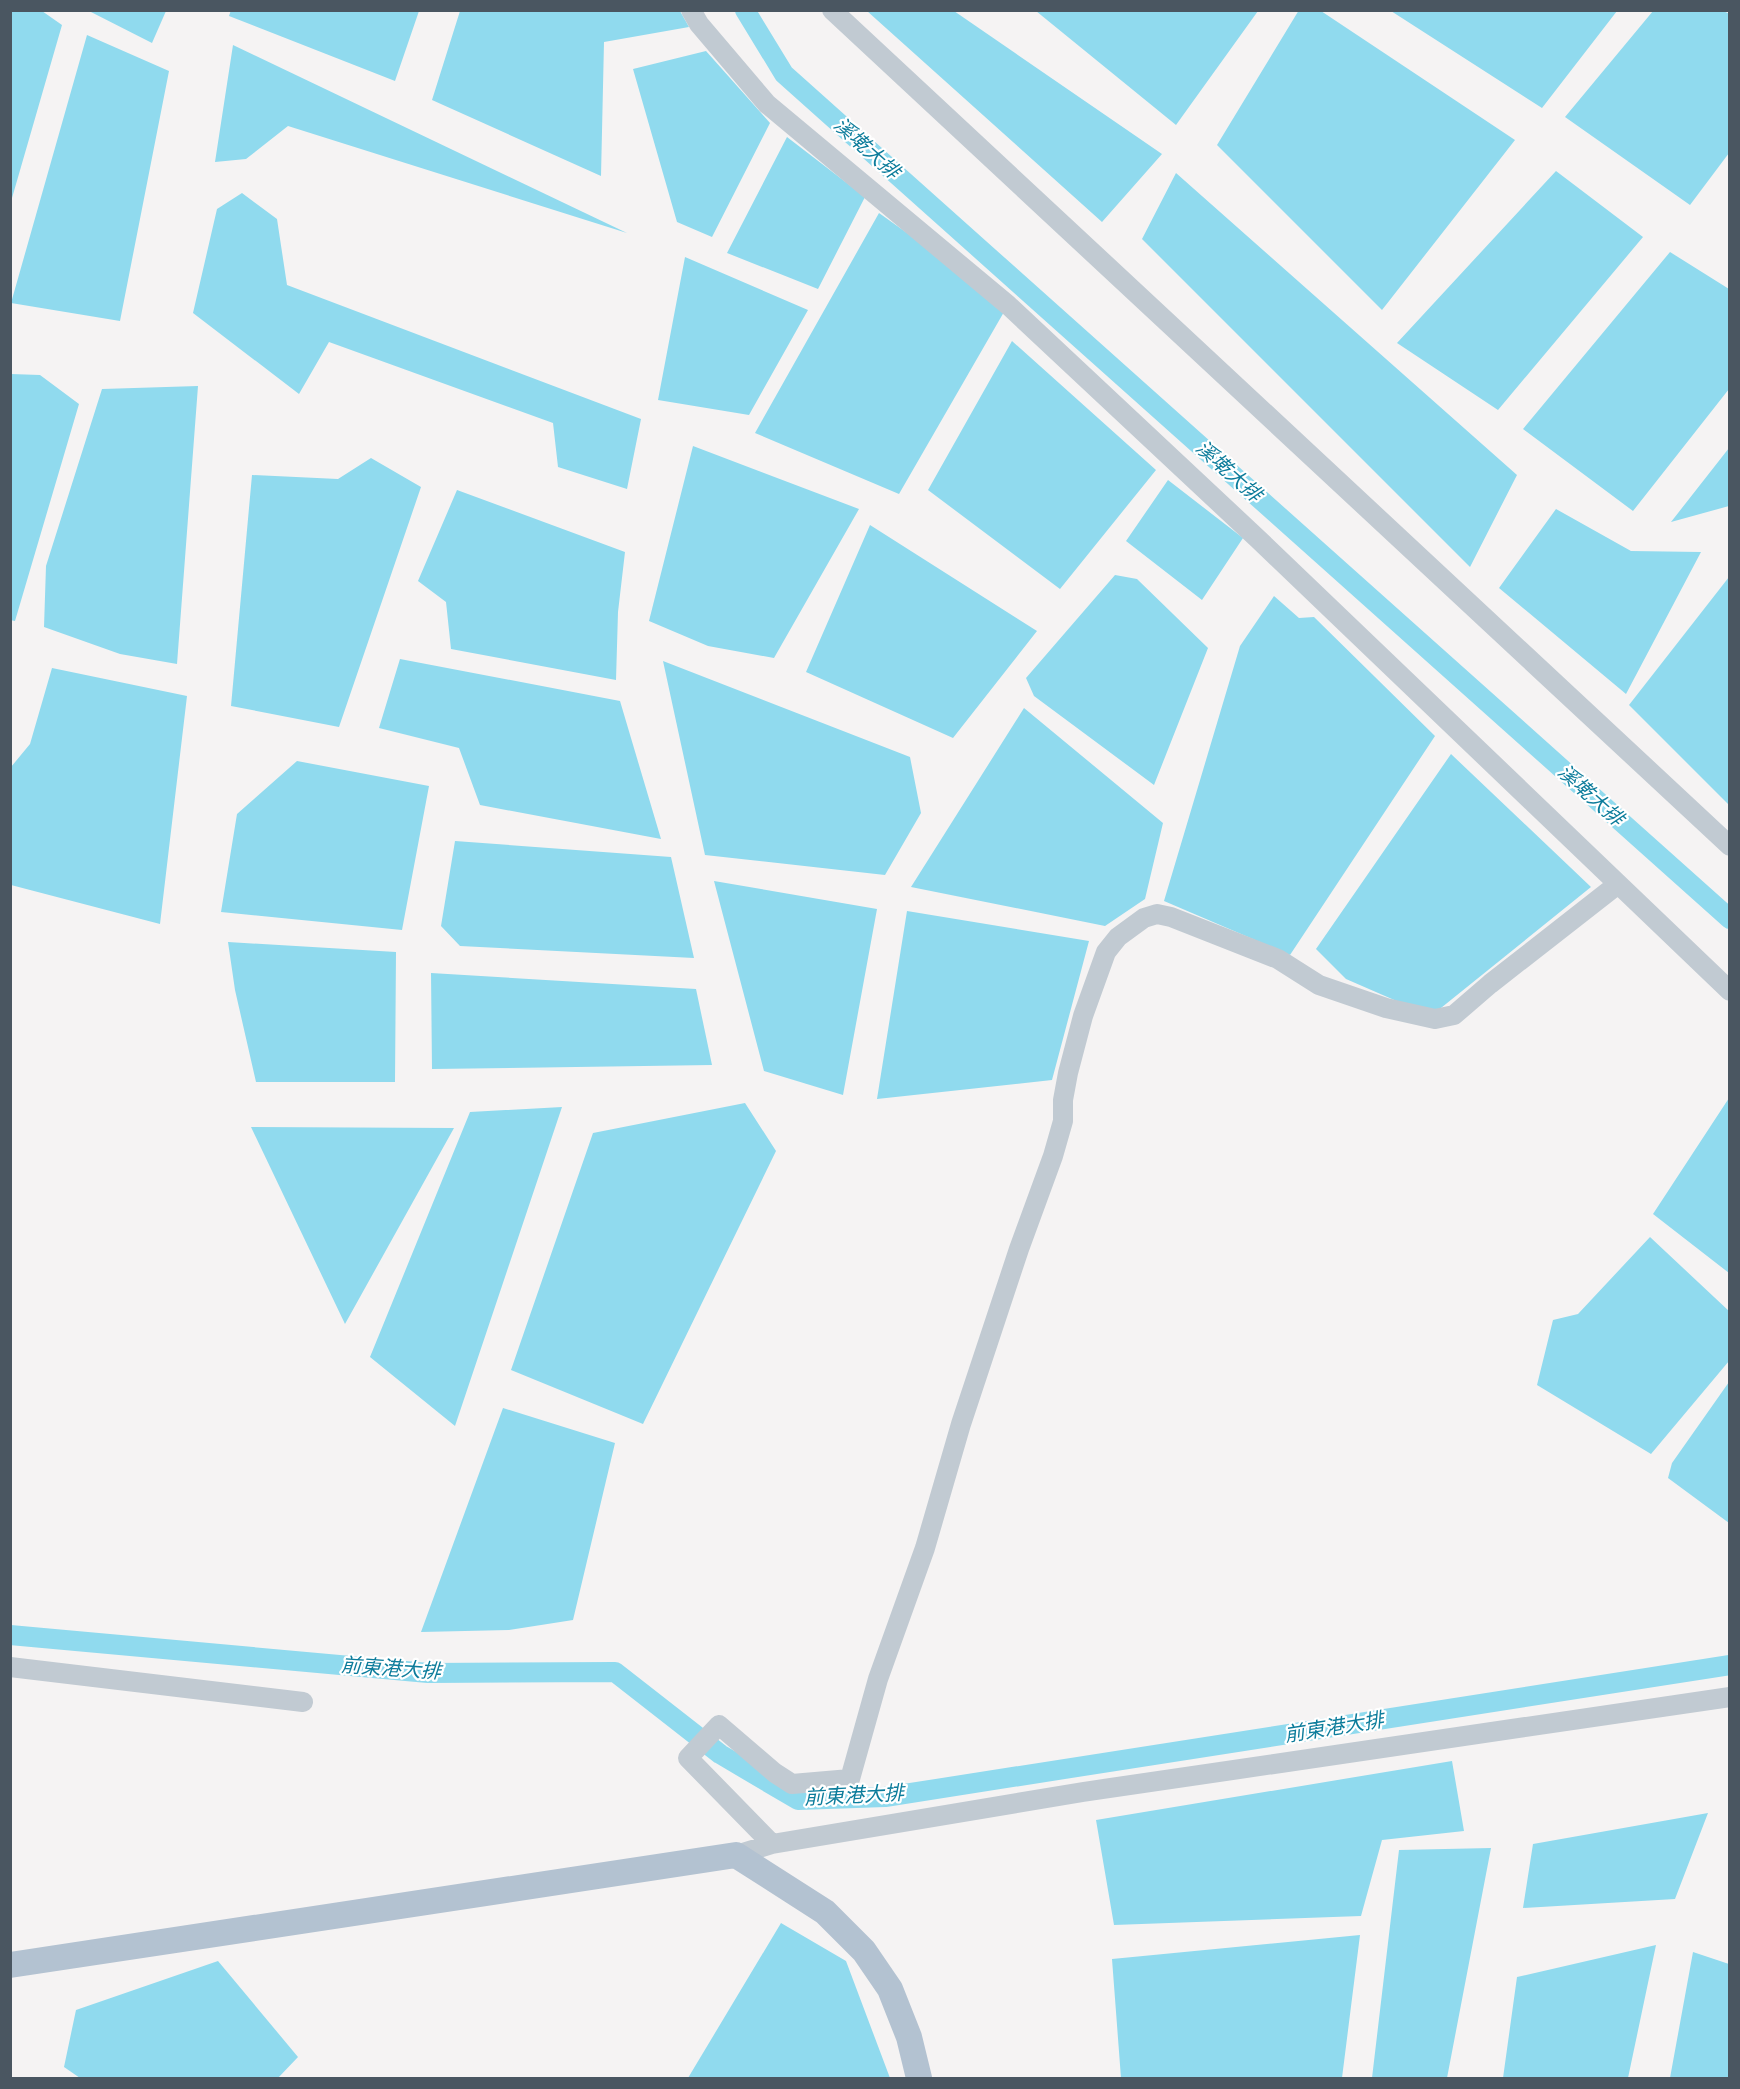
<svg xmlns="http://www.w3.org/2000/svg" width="1740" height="2089" font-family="Inter,'Noto Sans TC',sans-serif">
<rect width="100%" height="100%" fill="#f5f3f3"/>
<path fill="#90daee" d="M 231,10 L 419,10 L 419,11 L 395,81 L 229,16 Z
M 1299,10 L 1321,11 L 1515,140 L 1382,310 L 1217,145 Z
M 10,11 L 42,11 L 62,25 L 12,198 L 10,196 Z
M 89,11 L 166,10 L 166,11 L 152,43 Z
M 460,11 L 680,11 L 689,27 L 604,42 L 601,176 L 432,100 Z
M 867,11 L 954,11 L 1162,154 L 1102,222 Z
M 1036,11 L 1258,11 L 1176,125 Z
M 1391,11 L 1617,11 L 1542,108 Z
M 1723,11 L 1730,14 L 1729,153 L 1690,205 L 1565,117 L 1653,11 Z
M 87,35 L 169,71 L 120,321 L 11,303 Z
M 233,45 L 627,233 L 288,126 L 246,159 L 215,162 Z
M 706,51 L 770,123 L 712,237 L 677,222 L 633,69 Z
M 787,137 L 865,197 L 818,289 L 727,253 Z
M 1556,171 L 1643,237 L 1498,410 L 1397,343 Z
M 1176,173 L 1517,475 L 1470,567 L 1142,239 Z
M 242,193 L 277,219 L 287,285 L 641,419 L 627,489 L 558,467 L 553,423 L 329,342 L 299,394 L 193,313 L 217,209 Z
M 879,213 L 1008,305 L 899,494 L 755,433 Z
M 1670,252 L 1729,289 L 1729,389 L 1633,511 L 1523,429 Z
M 685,257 L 808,310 L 749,415 L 658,400 Z
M 1012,341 L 1156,470 L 1060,589 L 928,490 Z
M 11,374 L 40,375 L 79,404 L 15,621 L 10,620 Z
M 198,386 L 177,664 L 120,654 L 44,627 L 46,566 L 102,389 Z
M 693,446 L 859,509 L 774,658 L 708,646 L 649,621 Z
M 1729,448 L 1729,506 L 1671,522 Z
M 371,458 L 421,487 L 339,727 L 231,706 L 252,475 L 338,479 Z
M 1168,480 L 1243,538 L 1202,600 L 1126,541 Z
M 457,490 L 625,552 L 618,612 L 616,680 L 451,649 L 446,602 L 418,581 Z
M 1556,509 L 1631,551 L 1701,552 L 1626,694 L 1499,588 Z
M 870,525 L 1037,631 L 953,738 L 806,672 Z
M 1115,575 L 1137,579 L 1208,648 L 1154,785 L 1034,696 L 1026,678 Z
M 1729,577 L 1729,805 L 1629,705 Z
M 1274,596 L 1299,618 L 1314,617 L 1435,736 L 1290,955 L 1164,901 L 1240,646 Z
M 400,659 L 620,701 L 661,839 L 480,805 L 459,748 L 379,728 Z
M 663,661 L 910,757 L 921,813 L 885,875 L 705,855 Z
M 52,668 L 187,696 L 160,924 L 11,885 L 11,767 L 30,744 Z
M 1024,708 L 1163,823 L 1145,899 L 1105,926 L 911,887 Z
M 1451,754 L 1591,887 L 1431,1016 L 1346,979 L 1316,949 Z
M 297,761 L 429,786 L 402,930 L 221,912 L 237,814 Z
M 455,841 L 671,857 L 694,958 L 460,946 L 441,926 Z
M 714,881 L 877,909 L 843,1095 L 764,1071 Z
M 907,911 L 1089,941 L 1052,1080 L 877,1099 Z
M 228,942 L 396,952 L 395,1082 L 256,1082 L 235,990 Z
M 431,973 L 696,989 L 712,1065 L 432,1069 Z
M 1729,1098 L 1729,1273 L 1653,1214 Z
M 745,1103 L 776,1151 L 643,1424 L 511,1370 L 593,1133 Z
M 562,1107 L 455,1426 L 370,1357 L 470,1112 Z
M 251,1127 L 454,1128 L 345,1324 Z
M 1650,1237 L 1730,1312 L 1729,1361 L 1651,1454 L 1537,1385 L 1553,1320 L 1578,1314 Z
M 1729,1382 L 1729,1523 L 1668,1478 L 1672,1463 Z
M 503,1408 L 615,1443 L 573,1620 L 509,1630 L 421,1632 Z
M 1452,1761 L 1464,1831 L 1382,1840 L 1361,1916 L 1114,1925 L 1096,1820 Z
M 1708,1813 L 1675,1899 L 1523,1908 L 1533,1844 Z
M 1491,1848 L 1447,2078 L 1372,2078 L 1399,1850 Z
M 781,1923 L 846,1961 L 890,2078 L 688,2078 Z
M 1360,1935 L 1342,2078 L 1121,2078 L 1112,1959 Z
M 1656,1945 L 1628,2078 L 1503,2078 L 1517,1977 Z
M 1693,1952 L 1729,1964 L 1729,2078 L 1670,2078 Z
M 218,1961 L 298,2057 L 278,2078 L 80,2078 L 64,2067 L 76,2010 Z"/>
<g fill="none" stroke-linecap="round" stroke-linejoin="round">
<path stroke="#90daee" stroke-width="20" d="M 745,10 L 784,74 L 1730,919
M 10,1635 L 428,1673 L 615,1672 L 720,1754 L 798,1800 L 885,1797 L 1730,1665"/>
<path stroke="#c1cad2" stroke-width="20" d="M 691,10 L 699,24 L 767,104 L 1008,305 L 1258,539 L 1730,991
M 832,10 L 1730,846
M 10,1667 L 303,1702
M 772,1844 L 688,1758 L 719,1725 L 775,1773 L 792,1784 L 850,1779 L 878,1679 L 925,1548 L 961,1424 L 1019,1249 L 1053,1156 L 1063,1121 L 1063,1100 L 1068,1073 L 1083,1016 L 1106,952 L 1118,937 L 1144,918 L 1157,914 L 1171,917 L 1278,959 L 1319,985 L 1386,1008 L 1435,1019 L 1454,1015 L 1490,984 L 1618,884
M 736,1855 L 772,1844 L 1083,1792 L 1730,1697"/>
<path stroke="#b3c2d1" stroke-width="26" d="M 10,1965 L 736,1855 L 825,1912 L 864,1951 L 890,1989 L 909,2037 L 919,2078"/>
</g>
<g text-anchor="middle" stroke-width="4.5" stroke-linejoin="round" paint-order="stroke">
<g font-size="20" font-style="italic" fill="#0c7c9b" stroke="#fff">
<text transform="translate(867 148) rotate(42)" y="7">溪墘大排</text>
<text transform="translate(1229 471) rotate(42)" y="7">溪墘大排</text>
<text transform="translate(1591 795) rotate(42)" y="7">溪墘大排</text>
<text transform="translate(391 1668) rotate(4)" y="7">前東港大排</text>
<text transform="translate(1334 1727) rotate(-9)" y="7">前東港大排</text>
<text transform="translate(854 1795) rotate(-3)" y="7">前東港大排</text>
</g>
</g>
<rect width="1740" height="2089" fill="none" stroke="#4a5661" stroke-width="24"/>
</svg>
